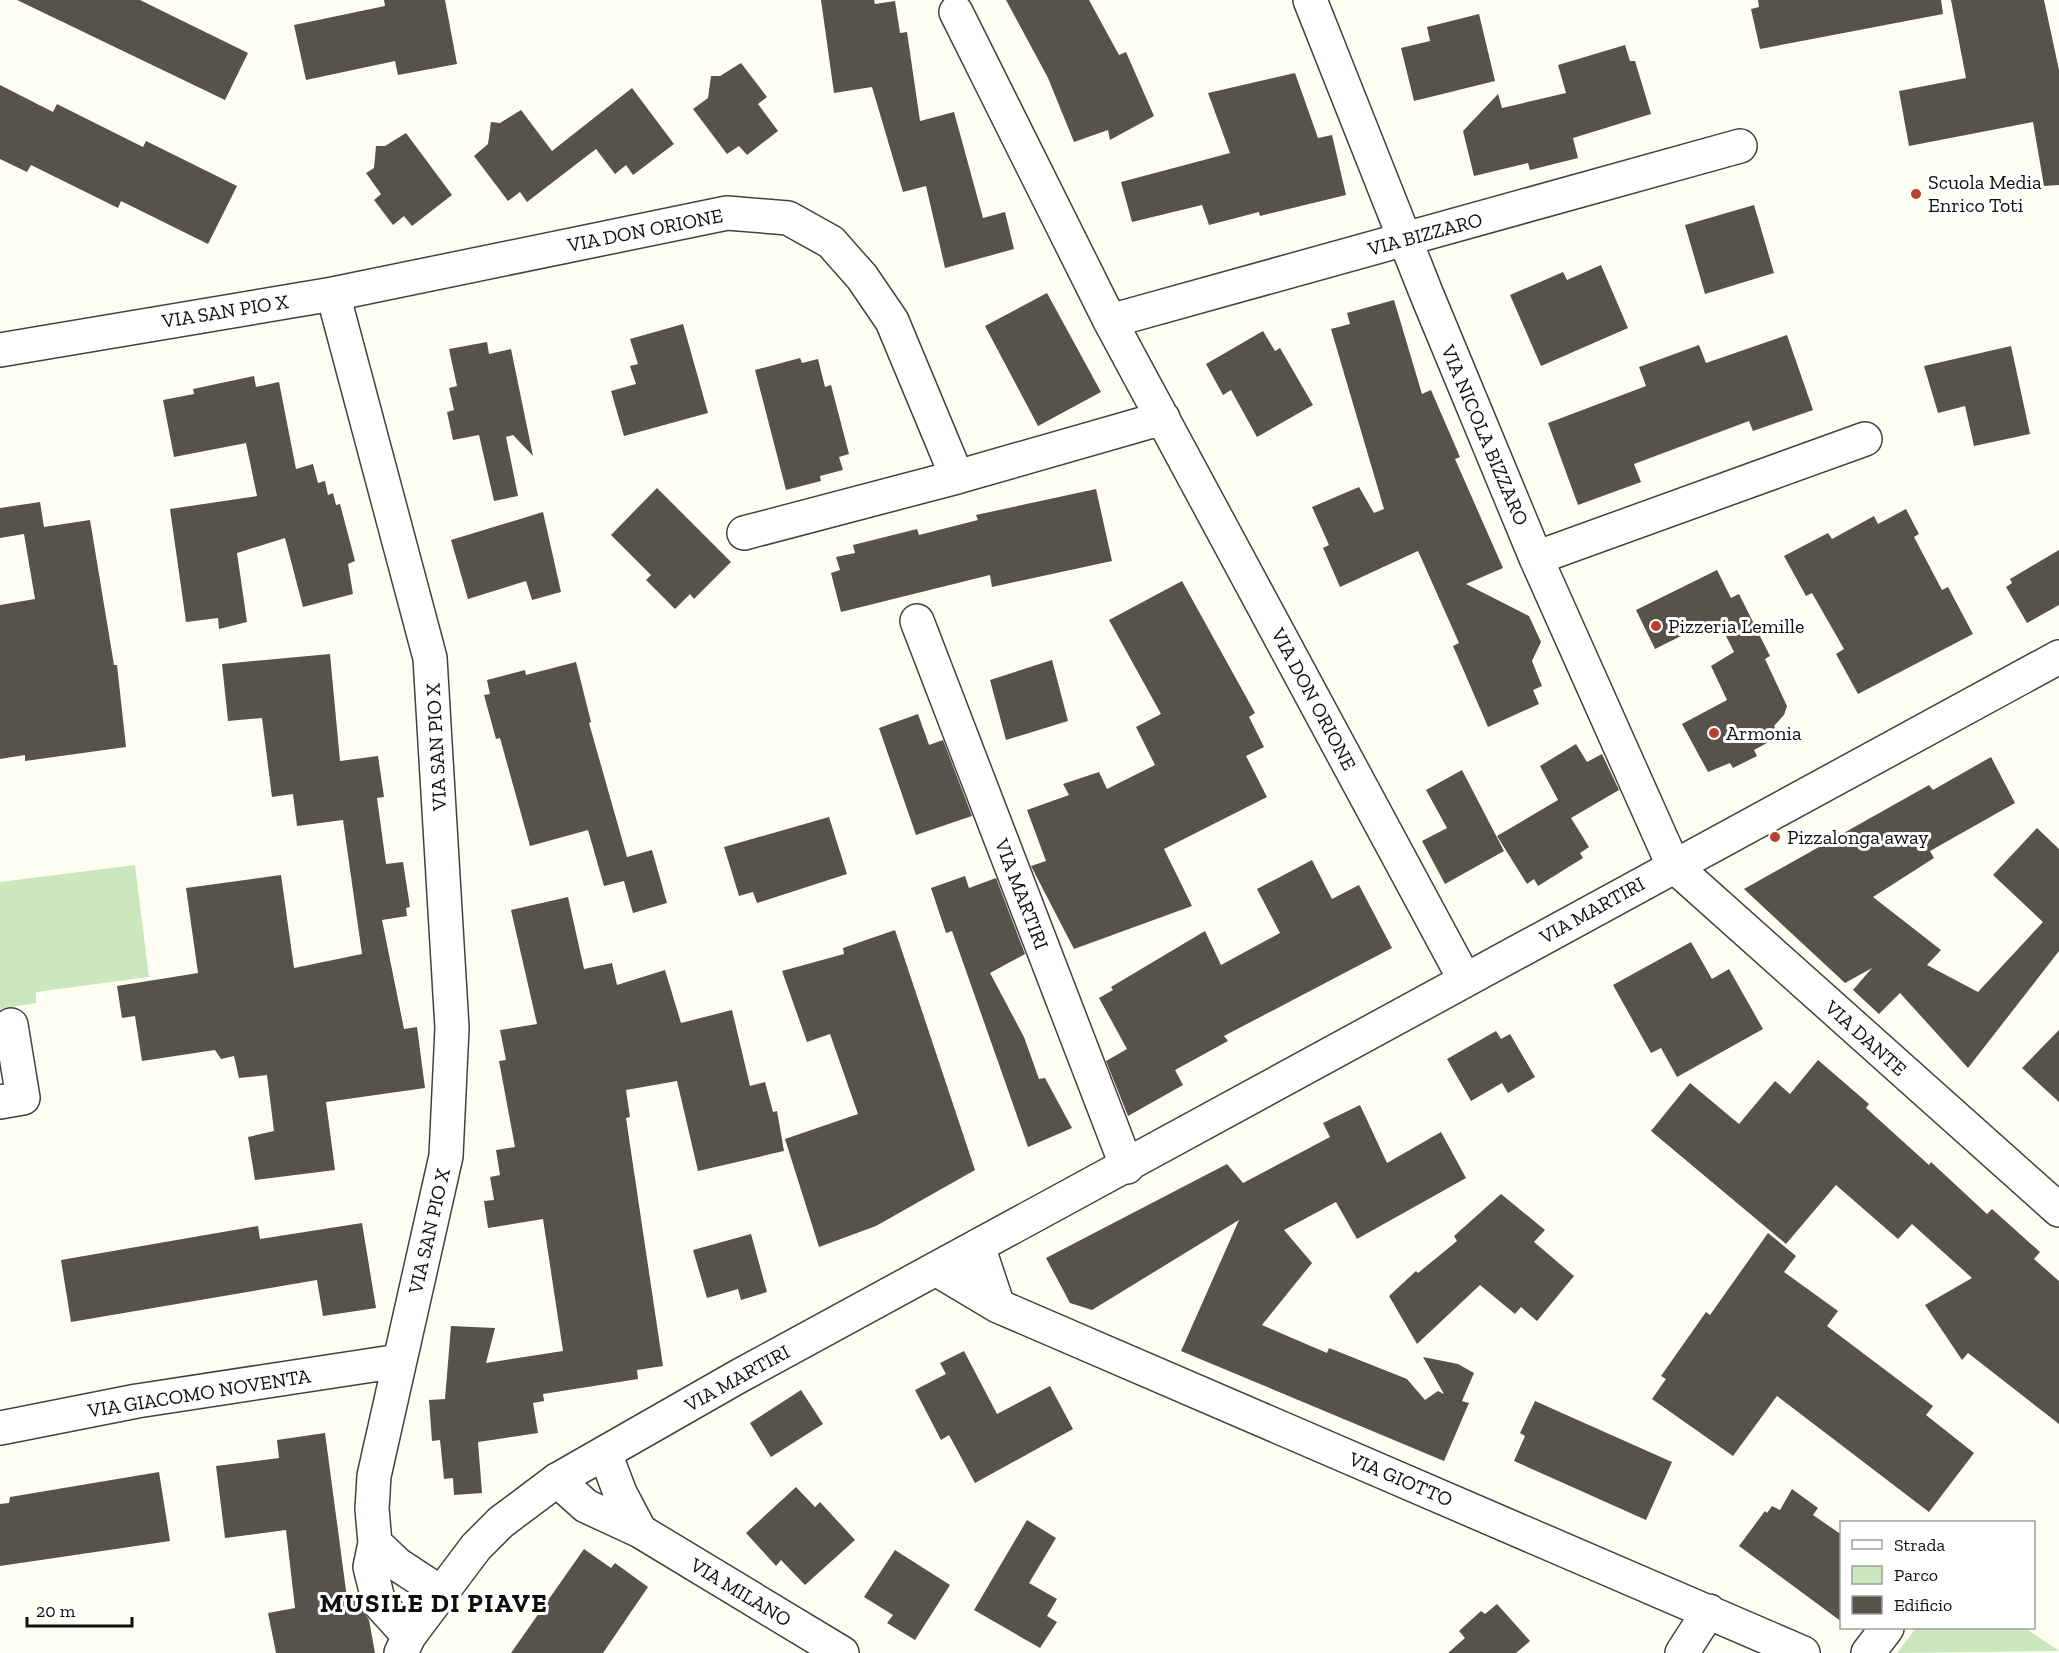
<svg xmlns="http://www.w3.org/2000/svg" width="2059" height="1653" font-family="'Zilla Slab',serif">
<rect width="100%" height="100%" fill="#fefef2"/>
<path fill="#cbe7bd" d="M 135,865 L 149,977 L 36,992 L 36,1003 L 0,1009 L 0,882 Z
M 1916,1628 L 2025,1628 L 2059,1651 L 1897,1653 Z"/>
<path fill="#57524c" d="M 17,0 L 140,0 L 248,53 L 225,100 Z
M 384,0 L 445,0 L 457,64 L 398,75 L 395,61 L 306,80 L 294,25 L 385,6 Z
M 821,0 L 874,0 L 875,4 L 895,1 L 900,33 L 907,32 L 920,121 L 954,112 L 983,218 L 1005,212 L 1014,249 L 945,268 L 926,186 L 903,192 L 872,87 L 834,93 Z
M 1006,0 L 1089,0 L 1119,55 L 1126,52 L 1154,116 L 1110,140 L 1108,130 L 1074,142 L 1048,78 Z
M 1758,0 L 1941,0 L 1943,14 L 1760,49 L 1751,9 L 1759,7 Z
M 1951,0 L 2044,0 L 2059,70 L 2059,185 L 2044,186 L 2033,122 L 1909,146 L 1899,91 L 1966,78 Z
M 1479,14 L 1495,81 L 1414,101 L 1401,48 L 1430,41 L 1427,27 Z
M 1625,45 L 1630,61 L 1635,61 L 1651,114 L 1573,138 L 1578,158 L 1530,170 L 1528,163 L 1474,176 L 1463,131 L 1498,94 L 1502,108 L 1566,93 L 1558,65 Z
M 741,63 L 767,97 L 758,104 L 778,131 L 747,155 L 739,146 L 727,154 L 693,109 L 708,98 L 711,76 L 720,76 Z
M 1295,73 L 1318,138 L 1332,135 L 1346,195 L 1260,216 L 1259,212 L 1209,225 L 1202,205 L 1132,222 L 1121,182 L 1230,153 L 1208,93 Z
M 0,85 L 53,112 L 57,104 L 143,147 L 146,141 L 237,186 L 208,244 L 121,201 L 118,208 L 31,165 L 27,172 L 0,159 Z
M 632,88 L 674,144 L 633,175 L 626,165 L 615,174 L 596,149 L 527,202 L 520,192 L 508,201 L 474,156 L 488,144 L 491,122 L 500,123 L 521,110 L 552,151 Z
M 406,133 L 452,195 L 412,226 L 404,216 L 393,225 L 374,200 L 381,194 L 366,173 L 374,168 L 376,146 L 385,146 Z
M 1754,205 L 1774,273 L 1705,294 L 1685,225 Z
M 1601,265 L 1628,328 L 1541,366 L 1510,295 L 1563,272 L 1567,280 Z
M 1047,293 L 1101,392 L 1038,426 L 985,326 Z
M 1394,300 L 1422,394 L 1431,390 L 1460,457 L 1455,459 L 1503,568 L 1466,584 L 1529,616 L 1541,642 L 1532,661 L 1542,686 L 1533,690 L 1539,704 L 1488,727 L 1453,646 L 1459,643 L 1418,551 L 1340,587 L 1323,548 L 1329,545 L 1312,507 L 1359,487 L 1374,513 L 1384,509 L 1331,329 L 1350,324 L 1347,313 Z
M 683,324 L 708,413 L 624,436 L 611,391 L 636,384 L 630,366 L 638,364 L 630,339 Z
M 1263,331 L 1275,351 L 1280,348 L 1313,405 L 1257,437 L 1231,390 L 1223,395 L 1206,364 Z
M 1787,335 L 1813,410 L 1753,431 L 1749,421 L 1634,464 L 1641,482 L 1578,505 L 1548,423 L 1646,386 L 1639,367 L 1699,345 L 1706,363 Z
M 487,342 L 489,354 L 511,349 L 533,456 L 513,435 L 506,437 L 518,496 L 494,501 L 479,435 L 453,440 L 447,412 L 454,410 L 449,388 L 457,386 L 449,349 Z
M 2011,346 L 2030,434 L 1974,446 L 1965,406 L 1938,413 L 1924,366 Z
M 800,358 L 802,363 L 818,359 L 825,387 L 831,385 L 849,454 L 839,457 L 843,470 L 820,476 L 821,481 L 786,490 L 755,370 Z
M 254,376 L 256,387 L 279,382 L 296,469 L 313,464 L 318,483 L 325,481 L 328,495 L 333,493 L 336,505 L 340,504 L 355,561 L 348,564 L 353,594 L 303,607 L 285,538 L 237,553 L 247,622 L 219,629 L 218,618 L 186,622 L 170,509 L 257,496 L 246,443 L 174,457 L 163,400 L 194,394 L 193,389 Z
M 657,488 L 731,562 L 694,599 L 690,594 L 675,609 L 646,580 L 651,575 L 611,535 Z
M 1096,489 L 1112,561 L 992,587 L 990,575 L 841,612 L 831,573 L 840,570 L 836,557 L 855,553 L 853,545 L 917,529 L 919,535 L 978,520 L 976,515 Z
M 40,502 L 44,527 L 90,520 L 114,665 L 117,665 L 126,747 L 25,761 L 25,755 L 0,759 L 0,605 L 35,599 L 24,534 L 0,538 L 0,508 Z
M 1906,509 L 1919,534 L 1914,537 L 1942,590 L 1948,587 L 1973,634 L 1858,694 L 1836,654 L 1844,649 L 1812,593 L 1806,596 L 1784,556 L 1828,533 L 1832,539 L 1874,516 L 1878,524 Z
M 543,512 L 561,592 L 532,600 L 526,581 L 468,599 L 451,540 Z
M 2059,550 L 2059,605 L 2027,623 L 2006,587 L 2012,583 L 2010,579 Z
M 1717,570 L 1731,598 L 1739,594 L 1770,656 L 1765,659 L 1787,706 L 1784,715 L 1774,726 L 1780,736 L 1754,750 L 1757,756 L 1733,768 L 1730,763 L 1708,772 L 1682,724 L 1727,700 L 1711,666 L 1734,652 L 1720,624 L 1695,635 L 1693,630 L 1655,649 L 1636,610 Z
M 1182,581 L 1255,713 L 1249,717 L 1264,747 L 1246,756 L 1267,797 L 1164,849 L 1192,906 L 1074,949 L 1031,866 L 1046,861 L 1027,810 L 1069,795 L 1063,784 L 1099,772 L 1107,789 L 1155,765 L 1136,727 L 1161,714 L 1109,620 Z
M 330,654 L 340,761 L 378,756 L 384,797 L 377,798 L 386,864 L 403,862 L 410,907 L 406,908 L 407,916 L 382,920 L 404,1029 L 417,1027 L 425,1088 L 326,1102 L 335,1170 L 255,1180 L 248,1137 L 274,1131 L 267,1075 L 239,1078 L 234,1056 L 221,1059 L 215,1050 L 142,1061 L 135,1016 L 122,1018 L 117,986 L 198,973 L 186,888 L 281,875 L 294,968 L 362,954 L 343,820 L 297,826 L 293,794 L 272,797 L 262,718 L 228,721 L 222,664 Z
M 1052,660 L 1068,721 L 1006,740 L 990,680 Z
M 576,662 L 591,722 L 589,723 L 627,857 L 652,850 L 667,903 L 633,913 L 624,881 L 604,886 L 588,830 L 530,846 L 500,738 L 496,739 L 484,695 L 490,694 L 487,680 L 525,670 L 526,675 Z
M 918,714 L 929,745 L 943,740 L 972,816 L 916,835 L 879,728 Z
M 1576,744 L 1587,762 L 1602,754 L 1619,790 L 1571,818 L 1589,847 L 1580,853 L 1583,858 L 1538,886 L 1534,879 L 1527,884 L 1497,836 L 1558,800 L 1540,766 Z
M 1991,757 L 2015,803 L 1930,851 L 1934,858 L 1873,897 L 1941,950 L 1927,965 L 1978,992 L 2043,922 L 1993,875 L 2037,828 L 2059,849 L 2059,951 L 1968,1068 L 1900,993 L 1879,1014 L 1853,990 L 1872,968 L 1845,983 L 1744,889 L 1929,785 L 1933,790 Z
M 1462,770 L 1504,851 L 1445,884 L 1422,841 L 1447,828 L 1426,790 Z
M 829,817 L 847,874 L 757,903 L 753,892 L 739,896 L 724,847 Z
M 1312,860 L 1332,899 L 1359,885 L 1392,948 L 1224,1036 L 1228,1041 L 1175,1070 L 1183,1085 L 1128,1116 L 1106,1061 L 1127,1049 L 1099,998 L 1113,990 L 1111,987 L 1205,931 L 1221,965 L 1280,933 L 1257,889 Z
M 965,876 L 969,888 L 996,878 L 1025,954 L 990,973 L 1024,1037 L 1039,1079 L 1045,1078 L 1072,1128 L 1028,1147 L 952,931 L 946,933 L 931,888 Z
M 568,897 L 584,969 L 612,963 L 617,985 L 665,970 L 681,1023 L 732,1010 L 750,1086 L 765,1082 L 773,1112 L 777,1111 L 784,1151 L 698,1171 L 677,1081 L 626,1090 L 630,1117 L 626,1118 L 663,1366 L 637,1370 L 638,1379 L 543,1394 L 544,1401 L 533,1403 L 538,1433 L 478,1442 L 482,1493 L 454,1495 L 453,1478 L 444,1479 L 440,1440 L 432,1441 L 429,1400 L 445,1399 L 451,1326 L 495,1328 L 486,1363 L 563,1351 L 543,1219 L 488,1228 L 484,1201 L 494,1200 L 490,1177 L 500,1175 L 496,1150 L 515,1147 L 499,1061 L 506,1060 L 500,1030 L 537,1024 L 511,910 Z
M 895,930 L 975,1170 L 876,1226 L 819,1247 L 785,1139 L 858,1114 L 830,1034 L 807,1042 L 782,971 L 844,954 L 843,948 Z
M 1691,942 L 1712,979 L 1729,969 L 1763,1029 L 1677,1077 L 1661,1048 L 1651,1053 L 1613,985 Z
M 2059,1030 L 2059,1102 L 2022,1068 Z
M 1496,1031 L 1501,1039 L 1510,1034 L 1535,1077 L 1508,1093 L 1502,1083 L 1471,1101 L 1447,1059 Z
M 1818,1060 L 1869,1104 L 1866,1108 L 1929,1165 L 1931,1162 L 1987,1214 L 1992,1209 L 2040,1252 L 2034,1259 L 2059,1281 L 2059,1424 L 1968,1353 L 1962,1360 L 1925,1305 L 1972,1278 L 1912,1224 L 1898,1239 L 1836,1185 L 1786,1244 L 1651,1131 L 1690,1083 L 1739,1124 L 1775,1081 L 1790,1094 Z
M 1360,1105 L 1387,1163 L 1441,1132 L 1466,1178 L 1357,1239 L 1336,1202 L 1284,1230 L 1312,1263 L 1262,1325 L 1327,1353 L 1329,1348 L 1407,1379 L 1425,1400 L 1438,1391 L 1444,1394 L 1423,1357 L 1458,1364 L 1474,1373 L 1462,1401 L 1469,1403 L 1444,1461 L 1181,1351 L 1239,1220 L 1092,1310 L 1070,1303 L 1046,1258 L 1227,1164 L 1243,1183 L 1330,1137 L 1323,1123 Z
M 1501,1194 L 1545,1230 L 1534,1242 L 1574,1276 L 1537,1321 L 1521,1307 L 1515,1314 L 1480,1285 L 1417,1344 L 1389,1296 L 1416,1271 L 1418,1273 L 1457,1241 L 1454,1236 Z
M 362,1223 L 376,1308 L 323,1316 L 317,1280 L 71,1322 L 61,1260 L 258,1226 L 260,1239 Z
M 1768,1233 L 1796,1256 L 1784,1272 L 1838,1311 L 1827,1326 L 1933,1406 L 1926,1415 L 1974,1453 L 1929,1512 L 1777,1396 L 1733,1456 L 1652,1399 L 1666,1379 L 1661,1376 L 1706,1312 L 1710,1315 Z
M 751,1234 L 767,1292 L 741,1300 L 738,1289 L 707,1298 L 693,1250 Z
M 964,1351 L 997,1414 L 1050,1386 L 1073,1429 L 975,1483 L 949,1435 L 941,1440 L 915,1390 L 946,1374 L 940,1363 Z
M 801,1390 L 823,1424 L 771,1457 L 750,1423 Z
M 1535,1401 L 1672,1462 L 1646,1520 L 1514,1461 L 1525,1436 L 1520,1433 Z
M 325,1433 L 347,1598 L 358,1596 L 361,1608 L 369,1620 L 375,1653 L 276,1653 L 268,1613 L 295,1608 L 286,1530 L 225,1538 L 216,1466 L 279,1458 L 277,1440 Z
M 159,1472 L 170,1541 L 0,1566 L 0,1504 L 9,1503 L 10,1497 Z
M 796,1487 L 815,1507 L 820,1502 L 855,1540 L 805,1585 L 781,1560 L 776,1566 L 746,1533 Z
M 1792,1489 L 1818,1508 L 1813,1515 L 1842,1535 L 1842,1622 L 1739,1546 L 1765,1511 L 1767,1513 L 1772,1506 L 1780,1510 Z
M 1027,1520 L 1056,1538 L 1029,1583 L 1057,1599 L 1047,1616 L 1057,1622 L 1040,1648 L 974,1610 Z
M 584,1549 L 611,1568 L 615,1563 L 648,1587 L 603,1653 L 511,1653 Z
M 895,1550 L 950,1585 L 915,1640 L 887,1623 L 893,1615 L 864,1597 Z
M 1497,1604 L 1530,1641 L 1516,1653 L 1448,1653 L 1465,1638 L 1459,1631 L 1481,1611 L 1485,1614 Z"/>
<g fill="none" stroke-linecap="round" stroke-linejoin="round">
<defs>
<path id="minor" d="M 1310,0 L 1427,295 L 1536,558 L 1673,865 L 2059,1210
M 956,12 L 1110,321 L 1465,980
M 333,294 L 727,213 L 788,218 L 831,242 L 862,277 L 892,321 L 957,477 L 1163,418
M 1110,321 L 1740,146
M 0,350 L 333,294 L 430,658 L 452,1028 L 446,1156 L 374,1476 L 372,1509 L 375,1543 L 370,1567 L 379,1603 L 409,1636
M 744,533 L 957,477
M 1536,558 L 1865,439
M 917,621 L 1127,1167
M 0,1102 L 23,1098 L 11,1025
M 978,1246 L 998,1306
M 936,1269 L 998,1306 L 1803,1653
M 0,1428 L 137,1401 L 399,1361
M 605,1453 L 620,1493 L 640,1531
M 557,1480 L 586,1506 L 640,1531 L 842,1653
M 375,1543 L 397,1564 L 441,1593
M 1682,1653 L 1709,1611
M 1868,1653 L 1887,1628"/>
<path id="tertiary" d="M 401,1653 L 409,1636 L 476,1547 L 501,1522 L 557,1480 L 739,1376 L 2059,657"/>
</defs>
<use href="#minor" stroke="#424242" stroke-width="36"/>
<use href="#tertiary" stroke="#424242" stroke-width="36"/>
<use href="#minor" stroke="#fff" stroke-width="33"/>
<use href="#tertiary" stroke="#fff" stroke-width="33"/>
</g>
<g fill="#b8402e" stroke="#fff" stroke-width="2">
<circle cx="1916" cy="194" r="6"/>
<circle cx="1656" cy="626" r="6"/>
<circle cx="1714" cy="733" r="6"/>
<circle cx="1775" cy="837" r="6"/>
</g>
<g text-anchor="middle" stroke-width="6" stroke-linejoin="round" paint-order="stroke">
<g font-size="20" fill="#0f0f0f" stroke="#fff" text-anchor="start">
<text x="1928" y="189">Scuola Media<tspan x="1928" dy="23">Enrico Toti</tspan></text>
<text x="1668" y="633">Pizzeria Lemille</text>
<text x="1726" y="740">Armonia</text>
<text x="1787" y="844">Pizzalonga away</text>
</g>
<g font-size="20" fill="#0f0f0f" stroke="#fff">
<text transform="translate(645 230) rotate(-11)" y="7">VIA DON ORIONE</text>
<text transform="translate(1425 234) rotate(-15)" y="7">VIA BIZZARO</text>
<text transform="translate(225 311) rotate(-9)" y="7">VIA SAN PIO X</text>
<text transform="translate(1485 435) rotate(67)" y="7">VIA NICOLA BIZZARO</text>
<text transform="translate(1314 699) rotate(62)" y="7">VIA DON ORIONE</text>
<text transform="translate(436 747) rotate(-93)" y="7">VIA SAN PIO X</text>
<text transform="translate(1022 894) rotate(69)" y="7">VIA MARTIRI</text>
<text transform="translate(1592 910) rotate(-29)" y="7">VIA MARTIRI</text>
<text transform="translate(1866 1038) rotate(42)" y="7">VIA DANTE</text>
<text transform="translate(429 1231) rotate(-77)" y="7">VIA SAN PIO X</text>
<text transform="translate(737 1378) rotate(-29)" y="7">VIA MARTIRI</text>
<text transform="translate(199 1393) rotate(-9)" y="7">VIA GIACOMO NOVENTA</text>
<text transform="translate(1401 1479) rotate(23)" y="7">VIA GIOTTO</text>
<text transform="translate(741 1592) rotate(31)" y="7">VIA MILANO</text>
</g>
<g font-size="26" font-weight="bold" letter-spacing="1.5" fill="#0f0f0f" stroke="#fff">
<text x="434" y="1612">MUSILE DI PIAVE</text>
</g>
</g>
<rect x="1840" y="1521" width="195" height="108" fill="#ffffff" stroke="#9f9f9f" stroke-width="1.5"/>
<rect x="1852" y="1540" width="30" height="9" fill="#ffffff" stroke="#9f9f9f" stroke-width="1.5"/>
<text x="1894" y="1551" font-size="18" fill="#0f0f0f">Strada</text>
<rect x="1852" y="1566" width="30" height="18" fill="#cbe7bd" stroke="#9f9f9f" stroke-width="1.5"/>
<text x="1894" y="1581" font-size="18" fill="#0f0f0f">Parco</text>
<rect x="1852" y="1596" width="30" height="18" fill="#57524c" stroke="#9f9f9f" stroke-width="1.5"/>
<text x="1894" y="1611" font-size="18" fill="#0f0f0f">Edificio</text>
<path d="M27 1617v9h105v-9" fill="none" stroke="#0f0f0f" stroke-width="3"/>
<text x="36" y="1617" font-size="18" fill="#0f0f0f" stroke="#ffffff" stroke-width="4.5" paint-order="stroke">20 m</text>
</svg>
